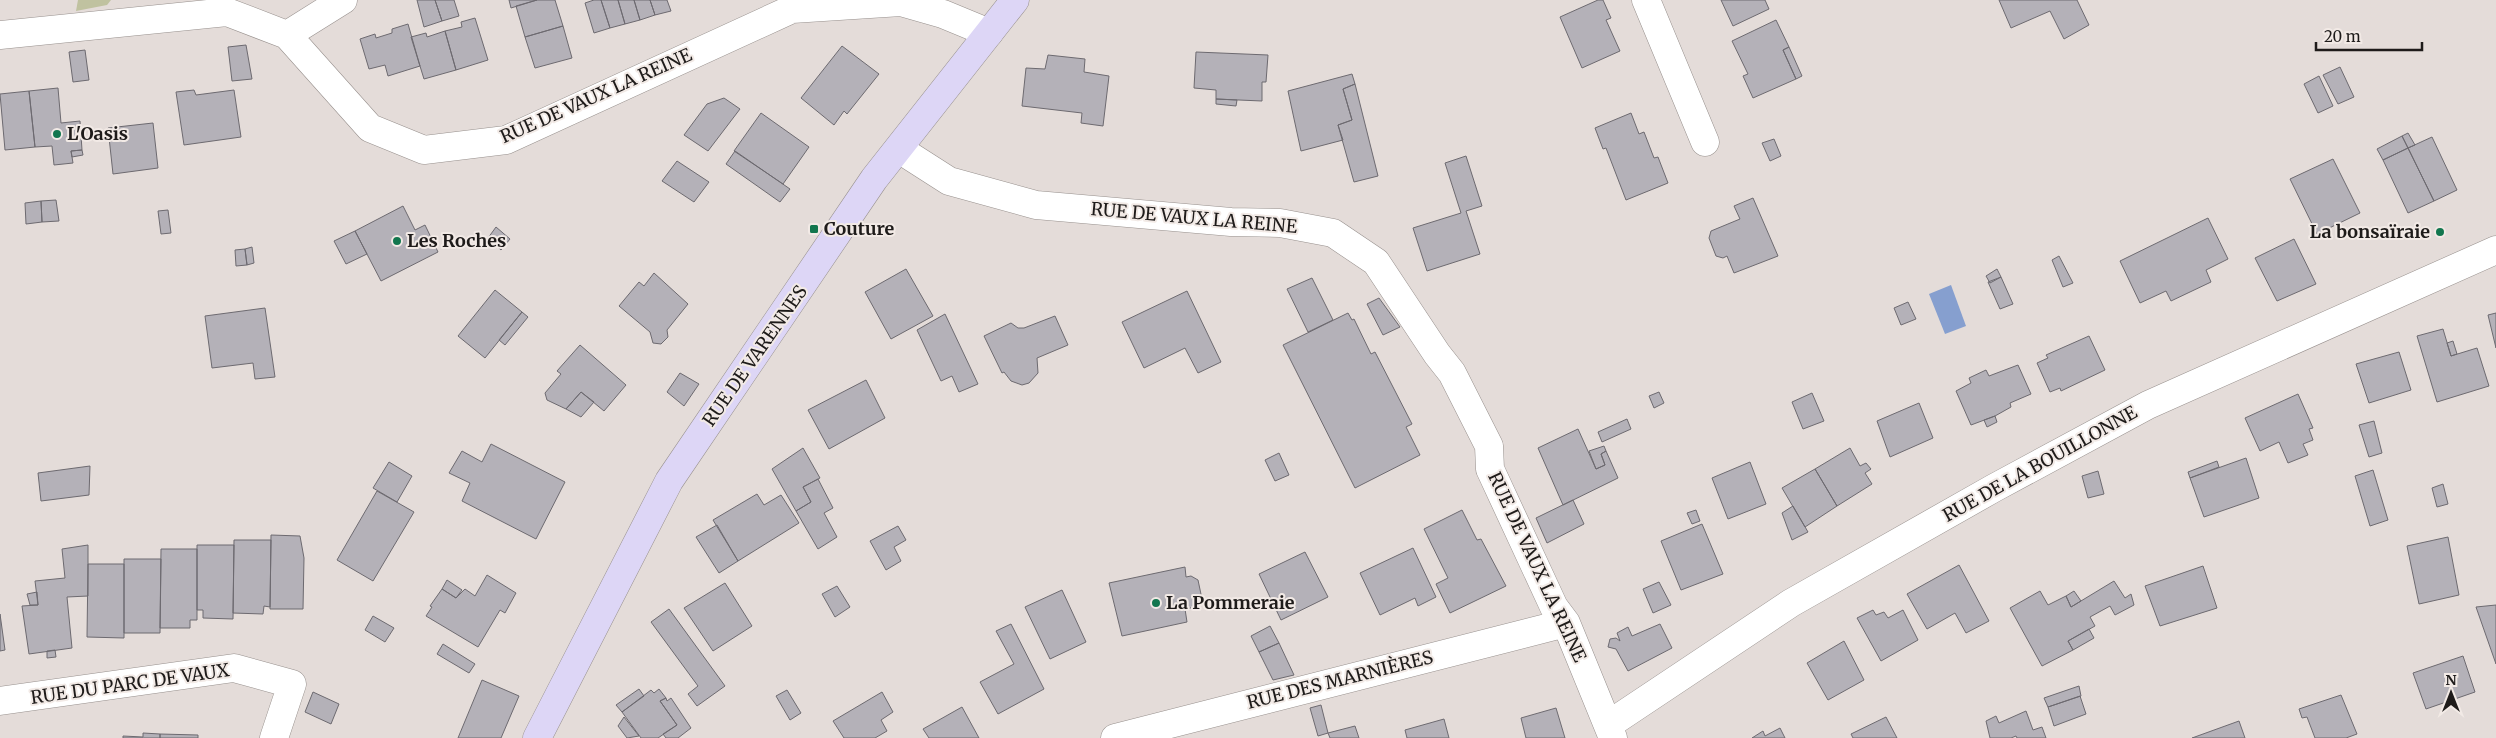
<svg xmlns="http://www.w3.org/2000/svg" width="2496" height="738" font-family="Merriweather,serif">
<rect width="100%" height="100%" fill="#e4dcd9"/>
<path fill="#c0c2a0" d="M 78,0 L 111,0 L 107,5 L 76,11 Z"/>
<path fill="#869fcf" d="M 1951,285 L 1966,326 L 1945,334 L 1929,294 Z"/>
<path fill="#b4b1b8" stroke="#6d6a70" d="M 417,0 L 435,0 L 442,21 L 424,27 Z
M 435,0 L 454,0 L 459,16 L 442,21 Z
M 509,0 L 537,0 L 511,8 Z
M 537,0 L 555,0 L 563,26 L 525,37 L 516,6 Z
M 594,0 L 601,0 L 610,28 L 594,33 L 585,3 Z
M 601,0 L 618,0 L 625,24 L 610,28 Z
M 618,0 L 634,0 L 640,20 L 625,24 Z
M 634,0 L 650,0 L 655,15 L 640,20 Z
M 650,0 L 667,0 L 671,11 L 655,15 Z
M 1598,0 L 1603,0 L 1611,18 L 1606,20 L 1620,51 L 1582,68 L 1560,17 Z
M 1721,0 L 1765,0 L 1769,9 L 1733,26 Z
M 1999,0 L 2077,0 L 2089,25 L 2064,39 L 2050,11 L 2011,28 Z
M 475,18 L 488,60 L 456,70 L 445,31 L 462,27 L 461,22 Z
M 1776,20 L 1789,47 L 1783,50 L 1796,79 L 1753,98 L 1743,76 L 1748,74 L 1732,41 Z
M 408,24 L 420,66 L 388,76 L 385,65 L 369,69 L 360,39 L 375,34 L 376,38 L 392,33 L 392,29 Z
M 563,26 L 572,58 L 535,68 L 525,37 Z
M 445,31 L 456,70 L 424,79 L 411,37 L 426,33 L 427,37 Z
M 246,45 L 252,79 L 232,81 L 228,47 Z
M 842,46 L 879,74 L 847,114 L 844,111 L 834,125 L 801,98 Z
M 1789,47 L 1802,76 L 1796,79 L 1783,50 Z
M 85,50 L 89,80 L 73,82 L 69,52 Z
M 1196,52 L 1268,55 L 1266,82 L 1262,82 L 1262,101 L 1216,99 L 1216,90 L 1194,88 Z
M 1048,55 L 1085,59 L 1084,72 L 1109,76 L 1103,126 L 1081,123 L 1082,113 L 1022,106 L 1026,68 L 1045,69 Z
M 2340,67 L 2354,97 L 2338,104 L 2323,75 Z
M 1352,74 L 1355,84 L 1343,89 L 1352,120 L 1338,125 L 1343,140 L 1301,151 L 1288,91 Z
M 2319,76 L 2333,106 L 2318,113 L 2304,84 Z
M 1355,84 L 1378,176 L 1354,182 L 1338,125 L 1352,120 L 1343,89 Z
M 58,88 L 61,123 L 80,121 L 82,150 L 71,151 L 73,163 L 54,165 L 52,146 L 35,147 L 29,91 Z
M 194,90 L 196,95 L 234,90 L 241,137 L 184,145 L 176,92 Z
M 29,91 L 35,147 L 5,150 L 0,94 Z
M 724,98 L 740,109 L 708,151 L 684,135 L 707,104 Z
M 1216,99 L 1237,100 L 1236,106 L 1216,104 Z
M 761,113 L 809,147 L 783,184 L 734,151 Z
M 1631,113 L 1639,134 L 1644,132 L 1654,158 L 1658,157 L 1668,183 L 1626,200 L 1606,148 L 1603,149 L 1595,128 Z
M 153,123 L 158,168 L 113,174 L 108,128 Z
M 2408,133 L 2415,145 L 2408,148 L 2402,136 Z
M 2402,136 L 2408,148 L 2383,160 L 2377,149 Z
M 2432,137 L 2457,190 L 2434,201 L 2408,148 Z
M 1774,139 L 1781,156 L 1770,161 L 1762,143 Z
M 2408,148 L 2434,201 L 2408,213 L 2383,160 Z
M 82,150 L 83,155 L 72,157 L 71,151 Z
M 735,151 L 790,189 L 780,202 L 726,164 Z
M 1466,156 L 1482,206 L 1466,211 L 1480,254 L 1427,271 L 1413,228 L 1461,213 L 1445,163 Z
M 2333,159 L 2360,213 L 2317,234 L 2290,179 Z
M 677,161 L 709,182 L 694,202 L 662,181 Z
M 1753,198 L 1778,256 L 1734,273 L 1727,256 L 1723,258 L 1716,256 L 1709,238 L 1711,231 L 1740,219 L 1734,206 Z
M 56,200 L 59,221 L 42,222 L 41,201 Z
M 41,201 L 42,222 L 26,224 L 25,203 Z
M 403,206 L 415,230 L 425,225 L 438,252 L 381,281 L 355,231 Z
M 168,210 L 171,233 L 161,234 L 158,211 Z
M 2208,218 L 2228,259 L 2206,270 L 2211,282 L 2171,301 L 2166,291 L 2140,303 L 2120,261 Z
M 496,227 L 510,239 L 501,250 L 488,238 Z
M 355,231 L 367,254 L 346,264 L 334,241 Z
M 2294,239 L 2316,284 L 2277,301 L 2255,258 Z
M 252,247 L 254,263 L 247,265 L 245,249 Z
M 245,249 L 247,265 L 236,266 L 235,250 Z
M 2059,256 L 2073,283 L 2063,287 L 2052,260 Z
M 906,269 L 933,316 L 891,339 L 865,292 Z
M 1997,269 L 2001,277 L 1990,283 L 1986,276 Z
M 654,273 L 688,304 L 667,330 L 668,337 L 661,344 L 653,343 L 650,332 L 619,306 L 639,282 L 644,286 Z
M 2001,277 L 2013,304 L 2000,309 L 1988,282 Z
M 1312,278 L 1333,320 L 1308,332 L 1287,289 Z
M 495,290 L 522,312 L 485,358 L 458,336 Z
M 1187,291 L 1221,362 L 1198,373 L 1185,348 L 1144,368 L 1122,322 Z
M 1379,298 L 1400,327 L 1383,335 L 1367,304 Z
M 1908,302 L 1916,319 L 1901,325 L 1894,308 Z
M 265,308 L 275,377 L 255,379 L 253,363 L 212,368 L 205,316 Z
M 522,312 L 528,317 L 505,345 L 499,340 Z
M 1348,313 L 1352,320 L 1354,319 L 1371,354 L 1375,352 L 1412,424 L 1406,427 L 1420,455 L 1355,488 L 1283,345 Z
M 2496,313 L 2496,348 L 2488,315 Z
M 945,314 L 978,384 L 959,392 L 952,376 L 941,381 L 917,330 Z
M 1055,316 L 1068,345 L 1037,358 L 1038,373 L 1029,383 L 1022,385 L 1011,381 L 1004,372 L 1002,373 L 984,336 L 1011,323 L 1018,328 L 1024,328 Z
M 2443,329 L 2451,356 L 2477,348 L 2489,386 L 2437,402 L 2417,336 Z
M 2089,336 L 2105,370 L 2061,391 L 2060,388 L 2050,392 L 2037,363 L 2048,358 L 2046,355 Z
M 2453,341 L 2457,354 L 2451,356 L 2447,343 Z
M 580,345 L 626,385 L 604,411 L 581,392 L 566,409 L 547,400 L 545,393 L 561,374 L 557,371 Z
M 2399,352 L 2411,390 L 2369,403 L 2356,364 Z
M 2018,365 L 2031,394 L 2010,403 L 2011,407 L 1995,416 L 1971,425 L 1956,391 L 1971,383 L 1969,378 L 1986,370 L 1989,376 Z
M 680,373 L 699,384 L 684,406 L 667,392 Z
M 866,380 L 885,418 L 829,449 L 808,410 Z
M 581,392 L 594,402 L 581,417 L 566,409 Z
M 1659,392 L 1664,403 L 1654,408 L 1649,396 Z
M 1812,393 L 1824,421 L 1803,429 L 1792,402 Z
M 2298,394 L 2313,428 L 2309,429 L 2313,440 L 2303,444 L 2308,455 L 2288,463 L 2279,442 L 2260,451 L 2245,418 Z
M 1919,403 L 1933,438 L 1890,457 L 1877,421 Z
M 1995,416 L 1997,422 L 1987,427 L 1984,420 Z
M 1627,419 L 1631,429 L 1602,442 L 1598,432 Z
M 2374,421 L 2382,453 L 2369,457 L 2359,425 Z
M 1578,429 L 1596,469 L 1605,465 L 1601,454 L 1606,451 L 1618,478 L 1563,505 L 1538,448 Z
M 491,444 L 565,482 L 536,539 L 462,501 L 470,483 L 449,473 L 462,451 L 482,462 Z
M 1604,446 L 1606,451 L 1601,454 L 1605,465 L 1596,469 L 1589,451 Z
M 803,448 L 820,478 L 803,487 L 811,502 L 796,511 L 772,469 Z
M 1850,448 L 1860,466 L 1866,463 L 1871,469 L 1865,473 L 1872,484 L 1837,506 L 1815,469 Z
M 1279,453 L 1289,475 L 1275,481 L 1265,460 Z
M 2246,458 L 2259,498 L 2204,517 L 2190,478 Z
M 2217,461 L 2219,467 L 2190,478 L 2188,472 Z
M 389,462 L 412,476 L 397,502 L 373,488 Z
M 1750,462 L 1766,504 L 1728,519 L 1712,478 Z
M 90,466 L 89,495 L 41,501 L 38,473 Z
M 1815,469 L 1837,506 L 1805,527 L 1782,488 Z
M 2373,470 L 2388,520 L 2370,526 L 2355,476 Z
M 2098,471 L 2104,494 L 2088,498 L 2082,476 Z
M 818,479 L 833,508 L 824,513 L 837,537 L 818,549 L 796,511 L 811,502 L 803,487 Z
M 2443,484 L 2448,504 L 2437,507 L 2432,488 Z
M 377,491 L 414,512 L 373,581 L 337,560 Z
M 757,494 L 764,505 L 781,495 L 799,523 L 738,561 L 713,520 Z
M 1573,500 L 1584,524 L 1547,543 L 1536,518 Z
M 1793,506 L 1808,532 L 1792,540 L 1782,513 Z
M 1462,510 L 1477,540 L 1481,539 L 1506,586 L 1450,613 L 1436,584 L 1448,578 L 1424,529 Z
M 1696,510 L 1700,521 L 1692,524 L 1687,513 Z
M 1702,524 L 1723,574 L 1681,590 L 1661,541 Z
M 717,525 L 738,561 L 719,573 L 696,537 Z
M 898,526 L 906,540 L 894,547 L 901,561 L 886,570 L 870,541 Z
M 271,535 L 300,536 L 304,558 L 303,609 L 270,609 Z
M 2448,537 L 2459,595 L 2419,604 L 2407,546 Z
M 234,540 L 271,540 L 270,607 L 264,606 L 263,614 L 233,613 Z
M 88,545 L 88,596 L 67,597 L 72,648 L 29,654 L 22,606 L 38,605 L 35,581 L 65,578 L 62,549 Z
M 197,545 L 234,545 L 233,619 L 203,618 L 203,610 L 197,610 Z
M 1413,548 L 1436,597 L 1418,606 L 1415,598 L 1380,615 L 1360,573 Z
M 161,549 L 197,549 L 197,620 L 190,620 L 190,628 L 160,628 Z
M 1305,552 L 1328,597 L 1281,620 L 1259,574 Z
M 124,559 L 161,559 L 160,633 L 124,633 Z
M 88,564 L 124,564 L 124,638 L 87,637 Z
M 1959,565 L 1989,621 L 1966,633 L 1955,613 L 1927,629 L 1907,594 Z
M 2203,566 L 2217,608 L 2160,626 L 2145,586 Z
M 1185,567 L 1186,577 L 1191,576 L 1198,580 L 1202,599 L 1196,607 L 1185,609 L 1187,622 L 1122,636 L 1109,583 Z
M 487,575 L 516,593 L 505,613 L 500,610 L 478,647 L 426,616 L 432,607 L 430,606 L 442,589 L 456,598 L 465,589 L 475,596 Z
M 447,580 L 462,590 L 456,598 L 442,589 Z
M 2114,581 L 2125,598 L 2131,594 L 2134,605 L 2115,615 L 2110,606 L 2090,617 L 2095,626 L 2068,641 L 2073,650 L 2042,666 L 2010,608 L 2040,591 L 2048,605 L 2066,596 L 2071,607 Z
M 1659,582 L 1671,605 L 1653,613 L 1643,589 Z
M 725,583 L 752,626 L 713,651 L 684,608 Z
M 837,586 L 850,607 L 835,617 L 822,594 Z
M 1062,590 L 1086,642 L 1050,659 L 1025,607 Z
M 2074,591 L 2081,601 L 2071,607 L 2066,596 Z
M 37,592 L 38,605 L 30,605 L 27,594 Z
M 2496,605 L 2496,664 L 2476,607 Z
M 669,609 L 725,686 L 697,706 L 688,694 L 698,686 L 651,622 Z
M 1873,610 L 1876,615 L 1884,612 L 1888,618 L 1903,610 L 1918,640 L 1881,661 L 1857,618 Z
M 0,614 L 5,650 L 0,651 Z
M 373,616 L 394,628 L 385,642 L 365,630 Z
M 1011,624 L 1044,689 L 998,714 L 980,682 L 1014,664 L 996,631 Z
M 1660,624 L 1672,648 L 1628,671 L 1616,649 L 1608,647 L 1610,639 L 1616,638 L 1620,641 L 1617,633 L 1628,627 L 1632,636 Z
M 1270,626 L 1279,643 L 1259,652 L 1251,636 Z
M 2089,629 L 2094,638 L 2073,650 L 2068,641 Z
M 1844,641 L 1864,680 L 1828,700 L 1807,663 Z
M 1279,643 L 1294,675 L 1273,680 L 1259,652 Z
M 443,644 L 475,664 L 469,673 L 437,654 Z
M 55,650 L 56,657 L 47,658 L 47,651 Z
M 2463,656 L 2475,692 L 2426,709 L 2413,673 Z
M 482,680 L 519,696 L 501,738 L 458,738 Z
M 2079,686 L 2081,696 L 2048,707 L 2044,698 Z
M 639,689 L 644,696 L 622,712 L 616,705 Z
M 659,689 L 666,698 L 660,701 L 677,725 L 658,738 L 641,738 L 622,712 L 651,690 L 654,693 Z
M 787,690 L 801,713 L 790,720 L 776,696 Z
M 313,692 L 339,704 L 331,724 L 305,712 Z
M 882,692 L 893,712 L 881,720 L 887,731 L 875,738 L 844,738 L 833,721 Z
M 2341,695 L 2357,734 L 2346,738 L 2315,738 L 2307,717 L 2302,718 L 2299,709 Z
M 2080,696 L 2086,714 L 2054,726 L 2048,707 Z
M 666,698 L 667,701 L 671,698 L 691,728 L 678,738 L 666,738 L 663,734 L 677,725 L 660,701 Z
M 1321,705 L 1328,733 L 1318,736 L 1310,708 Z
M 962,707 L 979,738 L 929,738 L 923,729 Z
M 1556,708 L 1565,738 L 1526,738 L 1521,718 Z
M 2026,711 L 2033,730 L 2042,727 L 2046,738 L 2017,738 L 2016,736 L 2011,738 L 1990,738 L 1986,721 L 1996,716 L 1999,723 Z
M 624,717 L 639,736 L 627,738 L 618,726 Z
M 1886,717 L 1897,738 L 1853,738 L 1851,734 Z
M 1444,719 L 1449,738 L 1407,738 L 1405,730 Z
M 2239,721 L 2245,738 L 2192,738 Z
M 1355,726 L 1359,738 L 1330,738 L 1328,733 Z
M 1780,728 L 1785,738 L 1752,738 L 1763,731 L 1765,736 Z
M 143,733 L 160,734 L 160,738 L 123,738 L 123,736 L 143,737 Z
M 160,734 L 198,735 L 198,738 L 160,738 Z"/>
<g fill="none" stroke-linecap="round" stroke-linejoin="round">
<defs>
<path id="street" d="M 1646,0 L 1705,142
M 0,35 L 227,12 L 287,35 L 370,128 L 424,150 L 506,140 L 792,9 L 901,2 L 943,14 L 989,33
M 287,35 L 343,0
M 899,149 L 949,181 L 1036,205 L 1231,222 L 1280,223 L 1333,233 L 1376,262 L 1437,354 L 1452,373 L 1489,446 L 1490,469 L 1554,607 L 1566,623 L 1613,738
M 0,701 L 234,668 L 292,684 L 274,738
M 1608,725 L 1791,603 L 1994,488 L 2148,405 L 2496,250
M 1115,738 L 1566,623"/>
<path id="secondary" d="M 537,738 L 669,481 L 874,179 L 1015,0"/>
</defs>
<use href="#street" stroke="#97908d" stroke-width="29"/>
<use href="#secondary" stroke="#97908d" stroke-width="29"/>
<use href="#street" stroke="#fff" stroke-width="28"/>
<use href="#secondary" stroke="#ddd6f6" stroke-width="28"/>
</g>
<g fill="#12764e" stroke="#f2eae6" stroke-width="2">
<circle cx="57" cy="134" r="5"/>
<rect x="809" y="224" width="10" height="10" rx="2.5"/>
<circle cx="2440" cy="232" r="5"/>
<circle cx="397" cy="241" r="5"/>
<circle cx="1156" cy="603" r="5"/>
</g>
<g text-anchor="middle" stroke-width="4" stroke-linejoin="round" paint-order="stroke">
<g font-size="18" fill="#1e1b1a" stroke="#f2eae6">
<text transform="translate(596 96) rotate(-24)" y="6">RUE DE VAUX LA REINE</text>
<text transform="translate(1194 218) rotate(5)" y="6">RUE DE VAUX LA REINE</text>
<text transform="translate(755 356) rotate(-55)" y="6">RUE DE VARENNES</text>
<text transform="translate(2040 464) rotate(-29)" y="6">RUE DE LA BOUILLONNE</text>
<text transform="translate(1537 567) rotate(65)" y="6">RUE DE VAUX LA REINE</text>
<text transform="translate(1340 680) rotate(-14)" y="6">RUE DES MARNIÈRES</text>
<text transform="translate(130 684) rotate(-8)" y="6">RUE DU PARC DE VAUX</text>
</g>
<g font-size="18" font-weight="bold" fill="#1e1b1a" stroke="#f2eae6" text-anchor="start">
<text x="67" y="140">L'Oasis</text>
<text x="824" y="235">Couture</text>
<text x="2430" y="238" text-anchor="end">La bonsaïraie</text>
<text x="407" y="247">Les Roches</text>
<text x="1166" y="609">La Pommeraie</text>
</g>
</g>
<g transform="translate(2451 693)" stroke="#f2eae6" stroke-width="4" paint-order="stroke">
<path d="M0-4L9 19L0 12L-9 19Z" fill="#1e1b1a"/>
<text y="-8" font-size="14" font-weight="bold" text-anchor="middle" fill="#1e1b1a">N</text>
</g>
<path d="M2316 42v8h106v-8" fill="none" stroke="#1e1b1a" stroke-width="2.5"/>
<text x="2324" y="42" font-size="15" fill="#1e1b1a" stroke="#f2eae6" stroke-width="4" paint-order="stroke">20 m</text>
</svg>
